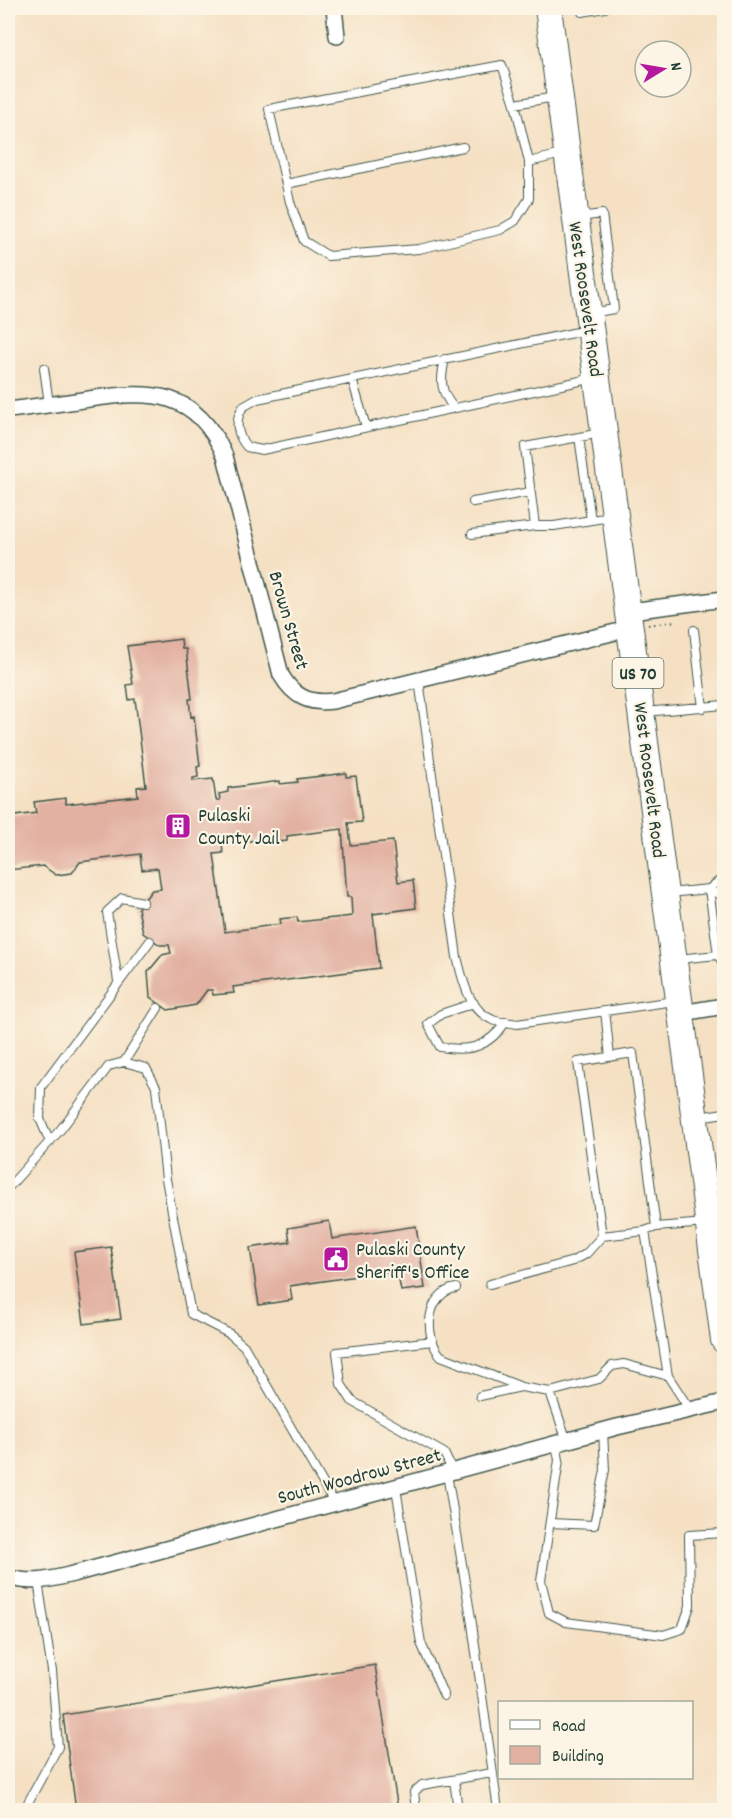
<svg xmlns="http://www.w3.org/2000/svg" width="732" height="1818" font-family="Dekko,sans-serif">
<rect width="100%" height="100%" fill="#fcf5e5"/>
<filter id="ink" filterUnits="userSpaceOnUse"><feTurbulence type="fractalNoise" baseFrequency=".0167" numOctaves="2"/><feDisplacementMap in="SourceGraphic" scale="12" xChannelSelector="R" yChannelSelector="G"/><feConvolveMatrix kernelMatrix="1 2 1 2 8 2 1 2 1" color-interpolation-filters="sRGB"/></filter>
<filter id="wash" filterUnits="userSpaceOnUse"><feTurbulence type="fractalNoise" baseFrequency=".008" numOctaves="4" result="noise"/><feDisplacementMap in="SourceGraphic" scale="24" xChannelSelector="R" yChannelSelector="G"/><feGaussianBlur stdDeviation="1.35" result="paint"/><feColorMatrix in="noise" values="0 0 0 0 0 0 0 0 0 0 0 0 0 0 0 0 0 1.4 0 .05"/><feComposite in="paint" operator="in"/></filter>
<g filter="url(#wash)">
<rect width="100%" height="100%" fill="#f5e0c3"/>
<g id="blocks">
<path fill="#e2b1a2" fill-rule="evenodd" d="M 181,639 L 182,649 L 186,649 L 192,699 L 189,699 L 191,717 L 194,716 L 200,766 L 197,767 L 198,777 L 193,778 L 193,781 L 213,779 L 216,800 L 220,800 L 219,794 L 228,792 L 228,788 L 280,781 L 280,784 L 298,782 L 297,779 L 346,773 L 346,777 L 356,776 L 362,822 L 348,823 L 351,845 L 393,841 L 398,882 L 413,880 L 416,908 L 373,914 L 379,968 L 233,987 L 234,993 L 213,995 L 212,990 L 207,990 L 196,1005 L 168,1010 L 150,997 L 148,972 L 162,955 L 171,953 L 169,945 L 160,945 L 143,933 L 138,908 L 152,890 L 161,889 L 158,868 L 142,870 L 140,854 L 80,862 L 72,873 L 56,875 L 43,866 L 8,870 L 8,817 L 36,813 L 34,802 L 66,798 L 66,804 L 138,796 L 137,787 L 146,786 L 135,699 L 129,700 L 127,685 L 133,684 L 127,646 ZM 342,829 L 347,897 L 351,897 L 352,916 L 298,922 L 297,917 L 280,919 L 281,924 L 225,932 L 214,854 L 223,853 L 222,845 L 269,838 L 270,843 L 287,841 L 287,836 Z
M 329,1221 L 332,1239 L 416,1226 L 425,1288 L 401,1291 L 397,1270 L 290,1286 L 292,1300 L 259,1305 L 250,1248 L 290,1242 L 288,1228 Z
M 111,1247 L 121,1319 L 84,1324 L 74,1252 Z
M 375,1665 L 398,1810 L 76,1810 L 63,1715 Z"/>
</g>
</g>
<g filter="url(#ink)">
<use href="#blocks" fill-opacity="0" stroke="#3f5549" stroke-width="1.5"/>
<g fill="none" stroke-linecap="round" stroke-linejoin="round">
<defs>
<path id="service" d="M 581,8 L 582,12 L 605,8
M 555,97 L 515,104 L 502,65 L 269,109 L 290,202 L 304,241 L 328,256 L 419,249 L 500,230 L 515,221 L 529,199 L 529,162 L 562,154
M 515,104 L 529,162
M 286,184 L 463,147
M 580,217 L 602,214 L 614,309 L 591,313
M 587,330 L 257,399 L 243,407 C 234,420 237,436 247,447 L 262,450 L 594,378
M 445,359 C 440,380 440,392 454,408
M 44,368 L 49,404
M 352,379 L 366,427
M 579,437 L 591,520
M 473,502 L 530,492
M 535,526 L 554,526 L 610,517
M 472,534 L 535,526 L 525,447 L 601,433
M 694,630 L 703,708
M 419,680 L 457,957 C 463,980 468,1010 493,1020 C 500,1023 509,1022 517,1024 L 674,1001
M 644,712 L 724,705
M 724,877 L 709,889 L 718,955 L 724,965
M 669,893 L 709,889 L 722,896 L 724,895
M 677,959 L 718,955
M 118,981 L 107,912 L 122,898 L 143,902
M 474,1003 L 441,1014 L 428,1024 L 440,1047 C 471,1052 488,1047 506,1022
M 158,1008 L 124,1062 L 146,1068 L 156,1087 L 166,1179 L 191,1314 L 230,1334 L 244,1346 L 335,1504
M 605,1011 L 610,1057
M 633,1053 L 656,1227 L 645,1231 L 602,1236 L 578,1062 Z
M 699,1117 L 724,1113
M 50,1142 L 40,1119 L 41,1087 L 150,941
M 8,1188 L 61,1129 L 109,1066 L 124,1062
M 656,1227 L 706,1223
M 645,1231 L 668,1376 L 690,1410
M 490,1284 L 573,1261 L 586,1254 L 602,1236
M 456,1288 C 426,1293 423,1336 441,1356 L 519,1386
M 433,1341 L 337,1352 L 341,1384 L 352,1401 L 444,1453 L 453,1472
M 550,1392 L 567,1441
M 480,1396 L 521,1387 L 550,1392 L 599,1379 L 612,1366 L 624,1364 L 668,1376
M 556,1444 L 559,1460 L 541,1581 L 549,1613 L 566,1622 L 663,1635 L 682,1629 L 690,1606 L 689,1535 L 724,1533
M 447,1474 L 472,1624 L 498,1810
M 396,1488 L 421,1643 L 444,1696
M 550,1523 L 594,1525 L 605,1470 L 603,1431
M 454,1780 L 458,1810
M 24,1810 L 58,1747 L 52,1671 L 38,1581
M 416,1810 L 414,1792 L 422,1785 L 492,1773"/>
<path id="minor" d="M 334,8 L 337,36
M 8,410 C 35,407 62,403 89,399 C 153,390 196,390 225,456 L 281,675 C 294,697 309,704 333,701 L 632,628
M 630,611 L 724,599
M 682,1013 L 724,1006
M 8,1577 C 32,1585 53,1579 77,1573 L 617,1427 L 724,1402"/>
<path id="primary" d="M 548,8 L 724,1340"/>
</defs>
<use href="#service" stroke="#3f5549" stroke-width="10"/>
<use href="#minor" stroke="#3f5549" stroke-width="18"/>
<use href="#primary" stroke="#3f5549" stroke-width="28"/>
<path stroke="#3f5549" stroke-width="2" stroke-dasharray="1.5 4.5" stroke-linecap="butt" d="M 648,625 L 675,621"/>
<use href="#service" stroke="#fff" stroke-width="8"/>
<use href="#minor" stroke="#fff" stroke-width="15"/>
<use href="#primary" stroke="#fff" stroke-width="26"/>
</g>
</g>
<defs>
<symbol id="building-square" viewBox="-11 -11 22 22"><rect x="-9" y="-9" width="18" height="18" rx="4" fill="#b5179e" stroke="#fcf5e5"/><path d="M-4-6H4V6H1V3H-1V6H-4ZM-2.5-4.3h1.7v1.8h-1.7ZM.8-4.3h1.7v1.8H.8ZM-2.5-1h1.7V.8h-1.7ZM.8-1h1.7V.8H.8Z" fill="#fff"/></symbol>
<symbol id="civic-square" viewBox="-11 -11 22 22"><rect x="-9" y="-9" width="18" height="18" rx="4" fill="#b5179e" stroke="#fcf5e5"/><path d="M-.6-6.5H3V-4.5H.6V-3L4-1V1h2V6H-6V1h2V-1L-.6-3ZM-1.2 2.5V6h2.4V2.5Z" fill="#fff"/></symbol>
</defs>
<g fill-rule="evenodd">
<use href="#building-square" x="163" y="811" width="30" height="30"/>
<use href="#civic-square" x="321" y="1244" width="30" height="30"/>
</g>
<g text-anchor="middle" stroke-width="4.5" stroke-linejoin="round" paint-order="stroke">
<rect fill="#fcf5e5" stroke="#617469" stroke-width="1.5" x="612.5" y="658" width="51" height="30" rx="4.5"/>
<g font-size="18" font-weight="bold" fill="#1f3d34">
<text x="638" y="679">US 70</text>
</g>
<g font-size="20" fill="#1f3d34" stroke="#fcf5e5">
<text transform="translate(587 299) rotate(82)" y="7">West Roosevelt Road</text>
<text transform="translate(290 620) rotate(74)" y="7">Brown Street</text>
<text transform="translate(651 780) rotate(83)" y="7">West Roosevelt Road</text>
<text transform="translate(359 1475) rotate(-15)" y="7">South Woodrow Street</text>
</g>
<g font-size="20" fill="#1f3d34" stroke="#fcf5e5" text-anchor="start">
<text x="198" y="821">Pulaski<tspan x="198" dy="23">County Jail</tspan></text>
<text x="356" y="1255">Pulaski County<tspan x="356" dy="23">Sheriff's Office</tspan></text>
</g>
</g>
<rect width="732" height="1818" fill="none" stroke="#fcf5e5" stroke-width="30"/>
<rect x="498" y="1701" width="195" height="78" fill="#fcf5e5" stroke="#a4ab9e" stroke-width="1.5"/>
<rect x="510" y="1720" width="30" height="9" fill="#ffffff" stroke="#a4ab9e" stroke-width="1.5"/>
<text x="552" y="1731" font-size="18" fill="#1f3d34">Road</text>
<rect x="510" y="1746" width="30" height="18" fill="#e2b1a2" stroke="#a4ab9e" stroke-width="1.5"/>
<text x="552" y="1761" font-size="18" fill="#1f3d34">Building</text>
<g transform="translate(663 69) rotate(79)"><circle r="28" fill="#fcf5e5" stroke="#a4ab9e" stroke-width="1.5"/>
<path d="M0-4.5L10 22L0 15L-10 22Z" fill="#b5179e"/>
<text y="-9" font-size="16" font-weight="bold" text-anchor="middle" fill="#1f3d34">N</text>
</g>
</svg>
